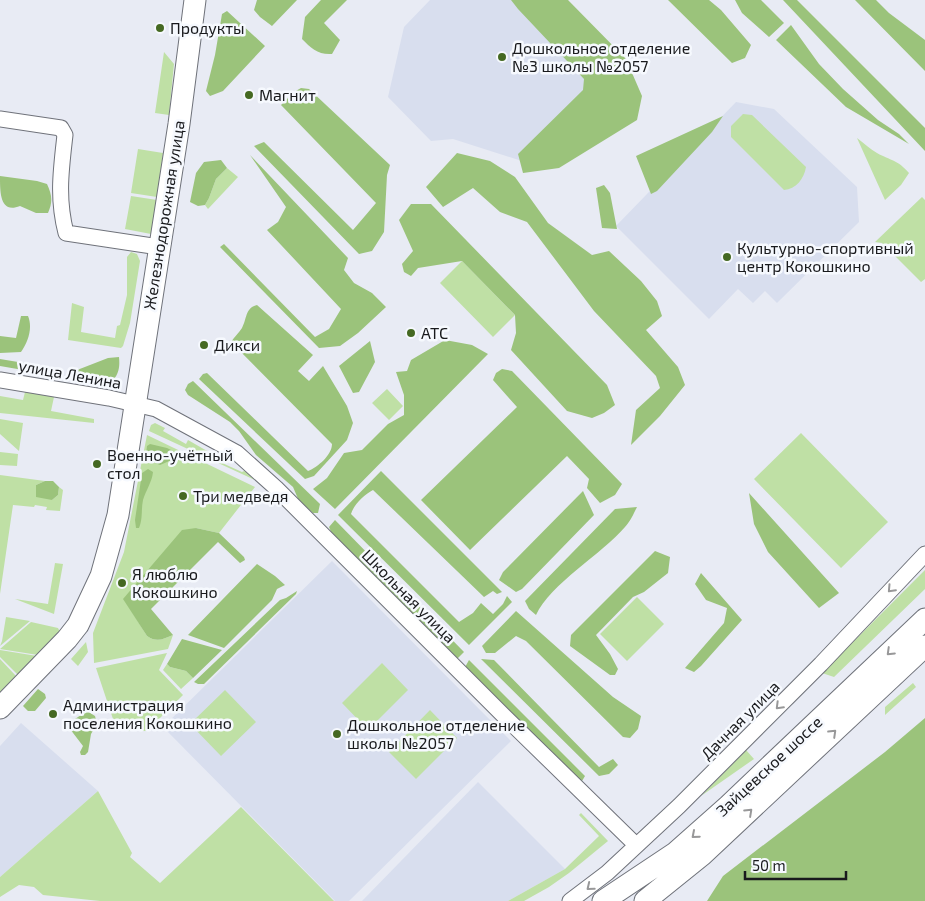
<svg xmlns="http://www.w3.org/2000/svg" width="925" height="901" font-family="'Exo 2',sans-serif">
<rect width="100%" height="100%" fill="#e8ebf4"/>
<path fill="#d8deee" d="M 430,0 L 550,0 L 637,87 L 528,163 L 453,139 L 431,141 L 388,97 L 404,27 Z
M 736,102 L 774,109 L 857,187 L 859,222 L 777,303 L 765,291 L 753,303 L 738,289 L 709,319 L 616,226 Z
M 332,561 L 511,741 L 349,901 L 335,901 L 163,727 Z
M 21,723 L 98,791 L 0,877 L 0,746 Z
M 478,782 L 565,869 L 508,901 L 362,901 Z"/>
<path fill="#bfe0a5" d="M 164,52 L 174,64 L 169,115 L 155,113 Z
M 743,114 L 752,115 L 806,167 C 804,179 796,189 784,190 L 731,137 L 731,126 Z
M 857,138 C 864,143 870,149 877,153 C 891,161 897,159 909,173 L 901,185 L 885,200 Z
M 138,149 L 163,153 L 157,197 L 131,193 Z
M 227,168 L 238,177 L 208,209 L 205,205 L 209,198 L 216,179 Z
M 131,196 L 157,200 L 151,234 L 125,229 Z
M 922,197 L 925,200 L 925,279 L 921,282 L 882,243 L 875,242 Z
M 131,252 L 137,254 L 140,261 L 130,323 L 123,346 L 121,348 L 68,340 L 72,303 L 84,307 L 81,332 L 115,338 L 117,326 L 120,325 L 127,295 L 127,257 Z
M 462,261 L 515,315 L 493,337 L 440,283 Z
M 387,389 L 403,406 L 389,420 L 372,403 Z
M 25,392 L 54,397 L 51,411 L 94,419 L 94,423 L 0,413 L 0,396 L 23,400 Z
M 0,419 L 23,423 L 19,451 L 0,434 Z
M 155,423 L 165,428 L 163,431 L 186,444 L 188,440 L 221,459 L 220,462 L 242,472 L 244,471 L 256,478 L 257,481 L 149,431 L 151,425 Z
M 801,433 L 888,522 L 841,568 L 754,479 Z
M 147,435 L 255,487 L 219,533 L 196,528 L 124,599 L 147,636 C 157,643 163,639 173,635 L 168,649 L 94,663 L 93,633 L 124,552 Z
M 0,452 L 18,454 L 17,466 L 0,465 Z
M 0,475 L 45,481 L 36,485 L 52,500 L 58,495 L 59,487 L 63,490 L 60,511 L 46,510 L 47,507 L 35,505 L 34,507 L 13,505 L 0,594 Z
M 55,563 L 63,564 L 54,614 L 15,599 L 48,604 Z
M 925,570 L 925,589 L 834,677 L 822,673 Z
M 637,597 L 664,624 L 627,661 L 600,634 Z
M 6,617 L 30,621 L 0,646 L 2,641 Z
M 31,622 L 58,628 L 60,632 L 38,655 L 0,649 Z
M 86,642 L 88,652 L 78,666 L 71,659 Z
M 0,650 L 37,656 L 18,675 L 0,657 Z
M 167,653 L 159,670 L 183,695 L 147,731 L 117,731 L 96,668 Z
M 0,659 L 16,676 L 0,692 Z
M 382,663 L 408,690 L 368,730 L 342,703 Z
M 167,664 L 170,667 L 186,671 L 193,678 L 181,689 L 163,670 Z
M 913,683 L 916,687 L 885,715 L 885,707 Z
M 225,690 L 256,722 L 221,756 L 190,724 Z
M 430,710 L 457,738 L 416,779 L 389,752 Z
M 746,750 L 754,759 L 701,796 Z
M 98,791 L 132,853 L 130,857 L 160,883 L 241,807 L 334,901 L 100,901 L 43,895 L 34,887 L 19,885 L 0,897 L 0,877 Z
M 581,813 L 608,841 L 569,873 L 549,887 L 524,901 L 508,901 L 565,869 L 599,836 L 579,815 Z"/>
<path fill="#9bc37b" d="M 257,0 L 297,0 L 272,26 L 260,17 L 254,10 Z
M 321,0 L 347,0 L 324,23 L 340,40 L 332,54 C 318,55 311,48 302,39 L 305,17 Z
M 511,0 L 568,0 L 626,59 L 642,96 L 637,120 L 559,168 L 523,173 L 518,154 L 583,90 L 584,79 L 518,9 Z
M 668,0 L 709,0 L 721,10 L 751,45 L 745,58 L 732,63 Z
M 735,0 L 761,0 L 784,23 L 769,37 L 742,13 Z
M 783,0 L 797,0 L 925,128 L 925,151 Z
M 855,0 L 876,0 L 889,13 L 925,40 L 925,71 Z
M 227,11 L 265,46 L 223,91 L 210,96 L 206,91 L 215,55 L 222,14 Z
M 791,25 L 819,64 L 843,89 L 878,120 L 899,134 L 909,144 L 846,107 L 776,40 Z
M 301,88 L 309,89 L 390,165 L 387,175 L 384,232 L 372,251 L 359,254 L 254,146 L 264,142 L 353,230 L 376,203 L 281,105 L 294,92 Z
M 723,116 L 712,132 L 657,191 L 651,194 L 636,156 Z
M 457,153 L 490,161 L 515,177 L 548,223 L 592,255 L 609,251 L 641,281 L 657,301 L 662,316 L 646,330 L 678,367 L 685,385 L 660,416 L 631,445 L 636,410 L 660,388 L 656,376 L 594,311 L 527,222 L 500,212 L 473,188 L 443,207 L 426,187 Z
M 250,155 L 348,258 L 344,270 L 354,283 L 372,293 L 386,307 L 358,333 L 340,346 L 319,348 L 220,247 L 224,244 L 315,337 L 329,329 L 341,309 L 267,230 L 278,222 L 286,207 Z
M 221,160 L 227,168 L 216,179 L 209,198 L 205,205 L 198,206 L 190,202 L 196,173 L 204,162 Z
M 0,176 L 37,181 L 47,184 C 52,195 53,202 48,213 L 36,213 L 20,206 C 0,214 0,193 0,176 Z
M 604,185 L 610,193 L 617,229 L 602,228 L 596,188 Z
M 411,204 L 431,204 L 607,385 L 615,405 L 604,413 L 592,418 L 567,411 L 511,350 L 516,333 L 515,315 L 462,261 L 418,268 L 411,276 L 404,272 L 402,264 L 413,251 L 399,220 Z
M 257,305 L 313,355 L 298,371 L 309,381 L 323,366 L 347,406 L 353,423 L 347,440 L 314,476 L 305,479 L 199,379 L 203,374 L 207,373 L 308,471 C 318,467 332,455 332,444 L 231,342 C 234,337 239,333 242,328 C 247,319 245,308 257,305 Z
M 21,316 L 28,316 C 33,328 28,342 21,352 L 0,353 L 0,336 L 16,338 Z
M 445,340 L 472,345 L 488,354 L 335,509 L 313,489 L 327,478 L 344,453 L 362,450 L 388,424 L 404,415 L 404,395 L 396,372 L 407,371 L 411,360 Z
M 370,341 L 375,362 L 359,392 L 353,393 L 339,366 Z
M 119,357 C 120,367 119,375 111,382 L 76,378 L 69,374 L 72,372 L 108,358 Z
M 0,359 L 30,364 L 29,371 L 0,366 Z
M 502,369 L 512,371 L 622,484 L 615,495 L 600,503 L 587,488 L 589,479 L 567,456 L 470,550 L 421,500 L 517,407 L 493,380 L 496,373 Z
M 193,381 L 320,504 L 318,513 L 313,513 L 299,501 L 293,487 L 256,455 L 239,431 L 230,422 L 188,395 L 185,390 L 188,384 Z
M 150,444 L 167,448 L 175,452 L 174,459 L 160,465 L 150,461 L 146,454 L 147,446 Z
M 148,469 L 153,472 C 152,482 146,490 143,500 C 141,509 143,519 139,528 L 136,528 L 135,520 L 142,473 Z
M 381,471 L 502,592 L 497,594 L 493,591 L 484,597 L 373,490 C 364,495 354,504 351,514 L 459,622 L 473,613 L 481,603 L 493,614 L 503,604 L 507,596 L 512,602 L 469,645 L 338,515 Z
M 45,481 L 53,481 L 59,487 L 58,495 L 52,500 L 36,497 L 36,485 Z
M 583,491 L 594,515 L 522,589 L 516,592 L 499,580 L 503,572 Z
M 749,493 L 839,593 L 819,608 L 768,552 L 754,524 Z
M 637,507 C 634,513 630,522 625,527 C 602,554 550,584 536,615 L 529,609 L 525,601 L 615,509 Z
M 335,520 L 464,652 L 456,660 L 332,534 L 329,527 Z
M 196,528 L 219,533 L 244,557 L 245,560 L 240,563 L 218,542 L 151,609 L 173,635 C 163,639 157,643 147,636 L 123,599 L 182,530 Z
M 655,551 L 670,557 L 668,573 L 644,592 L 633,597 L 596,635 L 610,654 L 618,669 L 615,675 L 610,675 L 570,646 L 571,635 Z
M 257,564 L 275,576 L 285,585 L 277,589 L 272,600 L 224,648 L 188,635 Z
M 701,573 L 742,620 L 701,666 L 694,672 L 685,668 L 724,623 L 727,608 L 706,600 L 695,584 Z
M 297,591 L 296,594 L 204,684 L 198,684 L 194,682 L 280,600 L 286,598 Z
M 516,611 L 613,697 L 641,716 L 638,729 L 630,738 L 623,737 L 526,641 L 516,636 L 495,653 L 486,653 L 482,646 Z
M 182,639 L 222,650 L 193,678 L 186,671 L 170,667 L 167,664 Z
M 481,659 L 494,660 L 599,767 L 613,759 L 618,765 L 609,774 L 599,776 Z
M 469,660 L 585,776 L 582,781 L 575,777 L 464,669 Z
M 38,689 L 45,694 L 46,698 L 35,711 L 28,711 L 23,706 Z
M 87,711 L 95,716 L 97,724 L 91,734 L 88,752 L 85,755 L 81,755 L 80,752 L 83,746 L 70,729 L 75,719 Z
M 925,718 L 925,901 L 707,901 L 723,876 L 885,752 Z"/>
<g fill="none" stroke-linecap="round" stroke-linejoin="round">
<defs>
<path id="street" d="M 0,119 L 61,128 L 65,135 C 61,170 57,198 66,233 L 159,247
M 0,380 L 109,398 L 156,409 L 237,453 L 276,488 L 504,716 L 636,845
M 570,901 L 607,873 L 679,806 L 821,664 L 925,554"/>
<path id="secondary" d="M 0,708 L 67,639 L 78,625 L 101,576 L 118,515 L 179,124 L 195,0
M 603,901 L 675,853 L 728,806 L 925,619
M 645,901 L 702,855 L 925,646"/>
</defs>
<use href="#street" stroke="#6f727a" stroke-width="17"/>
<use href="#secondary" stroke="#6f727a" stroke-width="23"/>
<use href="#street" stroke="#fff" stroke-width="15"/>
<use href="#secondary" stroke="#fff" stroke-width="21"/>
</g>
<defs><path id="oneway-chevron" d="M-2-3.5L2.5 0L-2 3.5" fill="none" stroke-width="1.6" stroke-linecap="round" stroke-linejoin="round" transform="scale(1.25)"/></defs>
<g stroke="#989899">
<use href="#oneway-chevron" transform="translate(891 589) rotate(133)"/>
<use href="#oneway-chevron" transform="translate(890 652) rotate(136)"/>
<use href="#oneway-chevron" transform="translate(779 706) rotate(135)"/>
<use href="#oneway-chevron" transform="translate(833 733) rotate(-44)"/>
<use href="#oneway-chevron" transform="translate(749 812) rotate(-43)"/>
<use href="#oneway-chevron" transform="translate(695 835) rotate(139)"/>
<use href="#oneway-chevron" transform="translate(590 887) rotate(141)"/>
</g>
<g fill="#456922" stroke="#f6f9fe" stroke-width="2">
<circle cx="160" cy="28" r="5"/>
<circle cx="502" cy="57" r="5"/>
<circle cx="249" cy="95" r="5"/>
<circle cx="727" cy="257" r="5"/>
<circle cx="411" cy="333" r="5"/>
<circle cx="204" cy="345" r="5"/>
<circle cx="97" cy="464" r="5"/>
<circle cx="183" cy="496" r="5"/>
<circle cx="122" cy="583" r="5"/>
<circle cx="53" cy="714" r="5"/>
<circle cx="337" cy="734" r="5"/>
</g>
<g text-anchor="middle" stroke-width="5" stroke-linejoin="round" paint-order="stroke">
<g font-size="16" fill="#191a1d" stroke="#f6f9fe" text-anchor="start">
<text x="170" y="34">Продукты</text>
<text x="512" y="54">Дошкольное отделение<tspan x="512" dy="18">№3 школы №2057</tspan></text>
<text x="259" y="101">Магнит</text>
<text x="737" y="254">Культурно-спортивный<tspan x="737" dy="18">центр Кокошкино</tspan></text>
<text x="421" y="339">АТС</text>
<text x="214" y="351">Дикси</text>
<text x="107" y="461">Военно-учётный<tspan x="107" dy="18">стол</tspan></text>
<text x="193" y="502">Три медведя</text>
<text x="132" y="580">Я люблю<tspan x="132" dy="18">Кокошкино</tspan></text>
<text x="63" y="711">Администрация<tspan x="63" dy="18">поселения Кокошкино</tspan></text>
<text x="347" y="731">Дошкольное отделение<tspan x="347" dy="18">школы №2057</tspan></text>
</g>
<g font-size="16" fill="#191a1d" stroke="#f6f9fe">
<text transform="translate(164 215) rotate(-81)" y="6">Железнодорожная улица</text>
<text transform="translate(70 374) rotate(10)" y="6">улица Ленина</text>
<text transform="translate(409 596) rotate(45)" y="6">Школьная улица</text>
<text transform="translate(740 720) rotate(-45)" y="6">Дачная улица</text>
<text transform="translate(769 766) rotate(-43)" y="6">Зайцевское шоссе</text>
</g>
</g>
<path d="M745 871v8h101v-8" fill="none" stroke="#191a1d" stroke-width="2.5"/>
<text x="752" y="871" font-size="15" fill="#191a1d" stroke="#f6f9fe" stroke-width="4" paint-order="stroke">50 m</text>
</svg>
